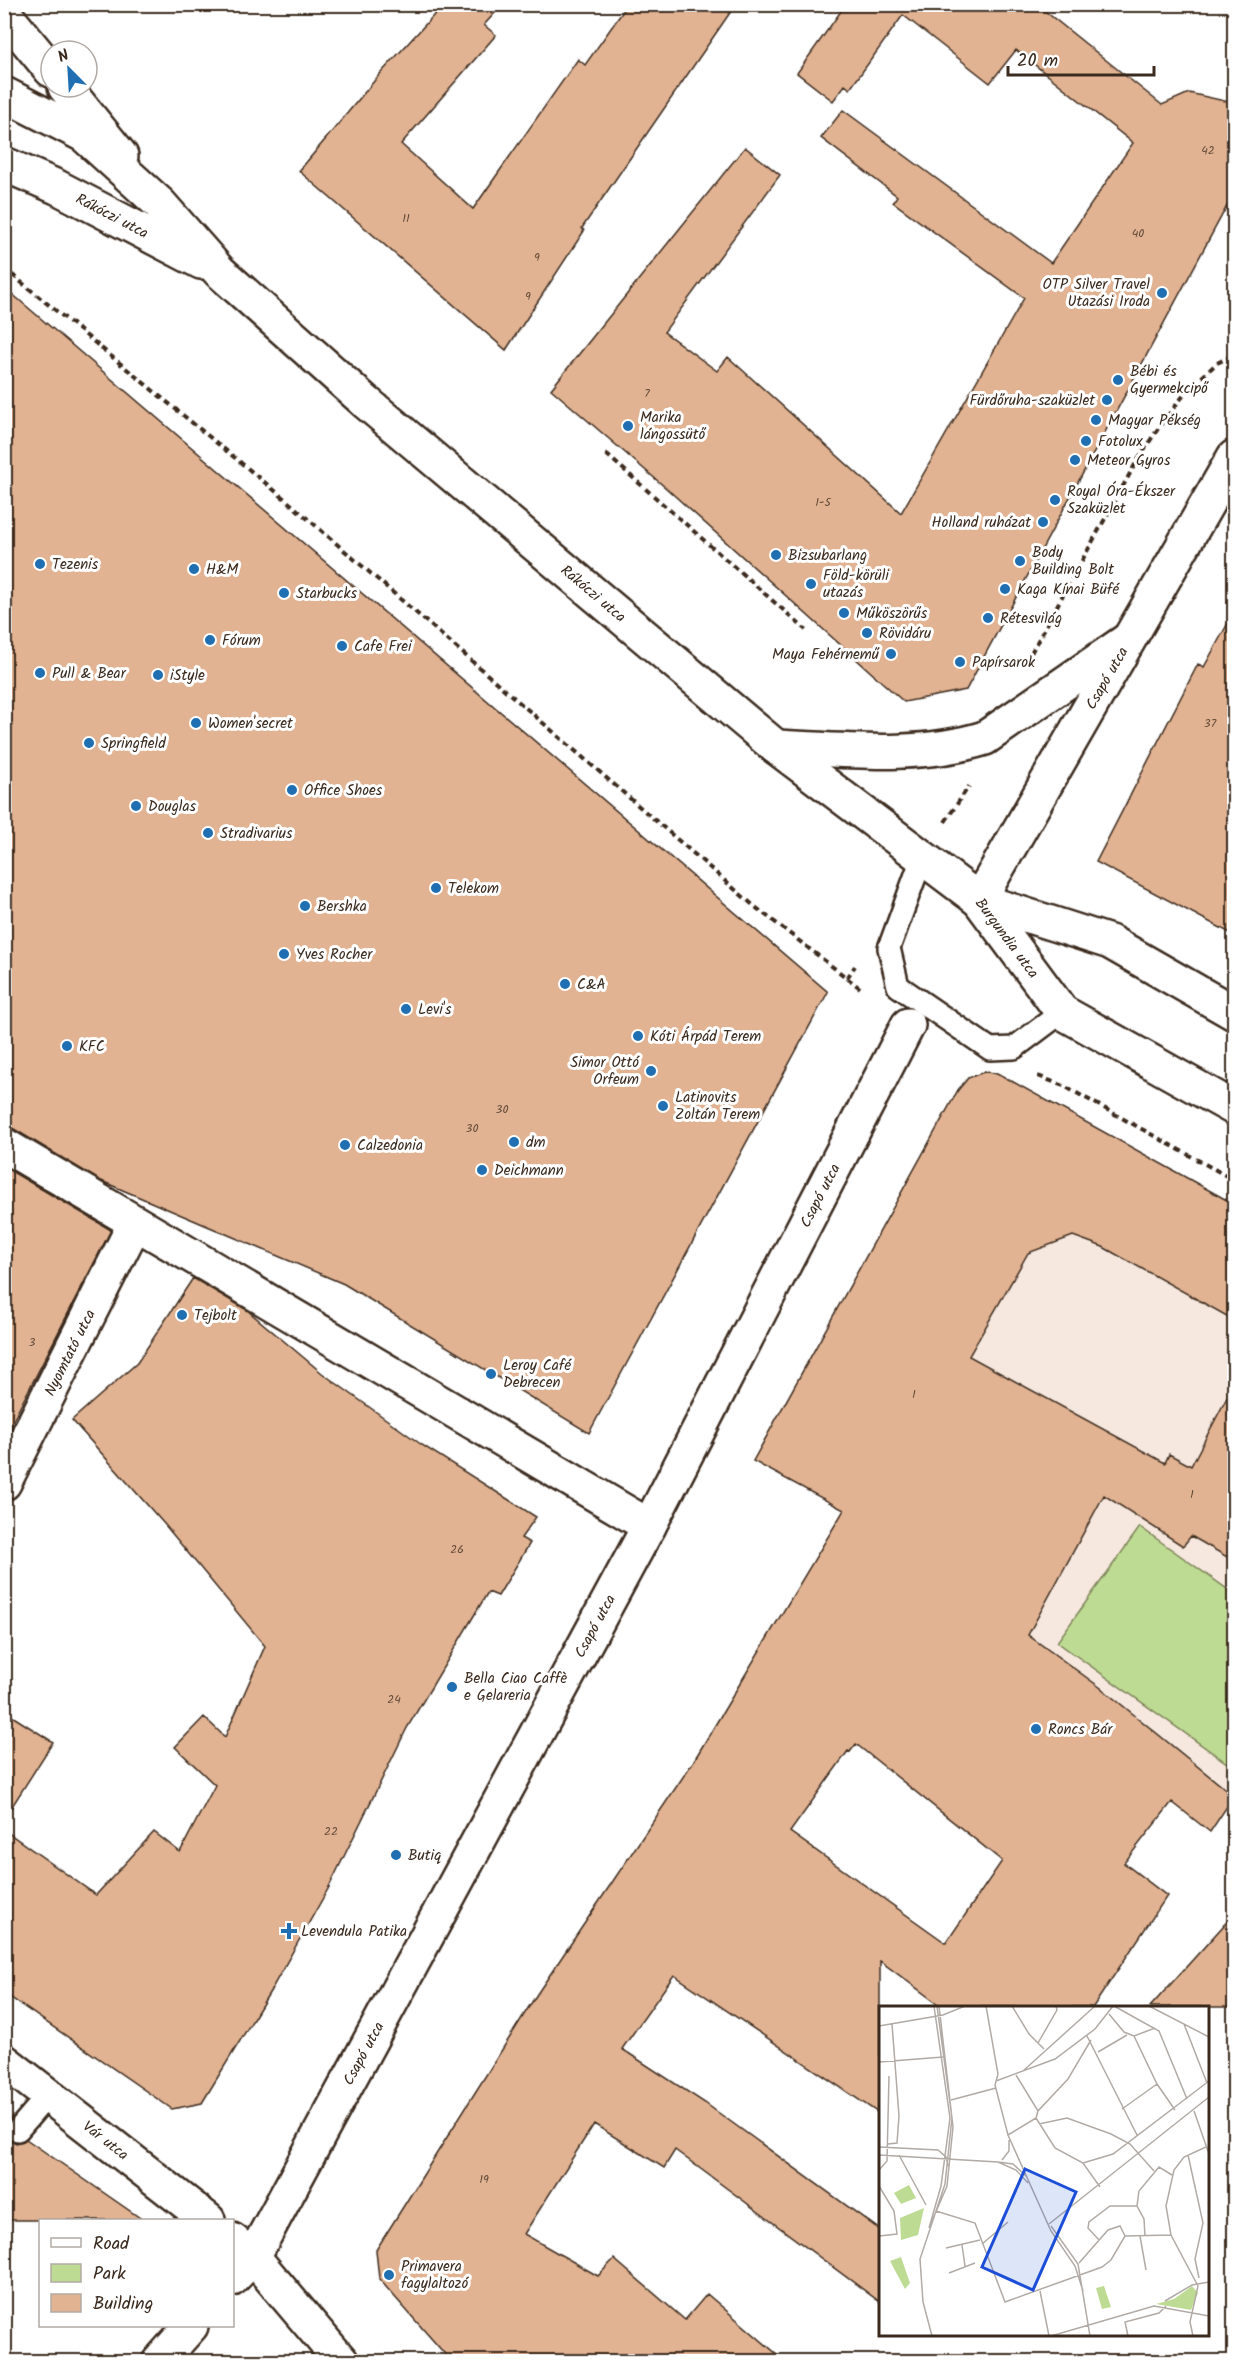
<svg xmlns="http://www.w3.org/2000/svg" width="1239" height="2366" font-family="Kalam,sans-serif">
<rect width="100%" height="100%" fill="#fff"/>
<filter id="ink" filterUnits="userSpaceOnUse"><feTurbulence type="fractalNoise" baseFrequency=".0167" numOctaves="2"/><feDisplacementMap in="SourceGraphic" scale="12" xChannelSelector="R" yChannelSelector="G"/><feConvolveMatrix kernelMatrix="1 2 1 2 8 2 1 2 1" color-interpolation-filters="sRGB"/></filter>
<g filter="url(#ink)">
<path fill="#f6e8de" d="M 984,1072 L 997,1073 L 1234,1204 L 1234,1795 L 1101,1688 L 1028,1635 L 844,1510 L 753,1461 L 958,1090 L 968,1078 Z"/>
<path fill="#bedb93" stroke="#7c8258" stroke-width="1.5" d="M 1140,1527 L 1234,1594 L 1234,1768 L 1057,1642 Z"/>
<path fill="#e1b392" stroke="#3b2a1e" stroke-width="1.5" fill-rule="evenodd" d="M 444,4 L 503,4 L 484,25 L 496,35 L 401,144 L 473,209 L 578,59 L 585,65 L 628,4 L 736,4 L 582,228 L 584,231 L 506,350 L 299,171 L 380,74 Z
M 846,4 L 1036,4 L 1162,105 L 1189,93 L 1234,103 L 1234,193 L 966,690 L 904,702 L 666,488 L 551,389 L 745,147 L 780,175 L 664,332 L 717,371 L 728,357 L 901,513 L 1024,298 L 893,202 L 897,196 L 821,138 L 843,110 L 1051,263 L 1133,143 L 1016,50 L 990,83 L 903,15 L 850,89 L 845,85 L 833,101 L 797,73 Z
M 4,287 L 828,992 L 589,1433 L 344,1284 L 99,1180 L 14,1129 L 4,1126 Z
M 1234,612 L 1234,935 L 1096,862 L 1198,664 L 1204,667 Z
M 984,1072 L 997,1073 L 1234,1204 L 1234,1320 L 1103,1247 L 1073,1236 L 1028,1253 L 969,1356 L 1165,1463 L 1169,1454 L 1191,1466 L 1234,1384 L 1234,1561 L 1191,1536 L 1183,1546 L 1104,1495 L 1028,1635 L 1101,1688 L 1234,1796 L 1210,1832 L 1172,1802 L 1124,1863 L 1167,1896 L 1093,2007 L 942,2007 L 880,1961 L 880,2114 L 674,1975 L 622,2049 L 705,2103 L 880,2230 L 880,2302 L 675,2150 L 664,2168 L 594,2124 L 524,2234 L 598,2276 L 614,2259 L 685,2320 L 707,2294 L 785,2361 L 451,2361 L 379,2279 L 376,2250 L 537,1994 L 693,1762 L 844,1510 L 753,1461 L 958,1090 L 968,1078 ZM 856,1744 L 1002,1861 L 946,1943 L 790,1832 L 848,1751 L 850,1752 Z
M 4,1167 L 111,1230 L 4,1438 Z
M 193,1278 L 247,1310 L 322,1373 L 422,1445 L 536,1517 L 521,1538 L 530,1543 L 498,1596 L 488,1592 L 407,1728 L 328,1889 L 271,1990 L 202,2103 L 172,2109 L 4,1993 L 4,1830 L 96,1895 L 154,1832 L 180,1852 L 215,1785 L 175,1747 L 204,1717 L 225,1737 L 265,1646 L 165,1525 L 72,1420 L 137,1363 Z
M 4,1711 L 53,1742 L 4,1819 Z
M 1234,1914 L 1234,2007 L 1150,2007 Z
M 4,2124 L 6,2135 L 10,2140 L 16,2143 L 26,2139 L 143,2220 L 4,2220 Z"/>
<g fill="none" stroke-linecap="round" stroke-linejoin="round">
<defs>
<path id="lane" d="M 922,858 L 889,948 L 898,986 L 990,1049 L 1014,1048 L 1062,1012
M 18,2130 L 48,2095"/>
<g id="street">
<path d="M 4,13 L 51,70"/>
<path d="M 65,87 L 121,156"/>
<path d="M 4,1145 L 649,1526"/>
<path id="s1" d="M 4,1483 L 135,1223"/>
<path id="s2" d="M 4,2061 L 208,2220"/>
<path d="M 232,2240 L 253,2257 L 342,2362"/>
<path id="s3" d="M 232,2279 L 253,2257 L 649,1526 L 908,1025"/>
<path d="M 159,2362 L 191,2326"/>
</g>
<g id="secondary">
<path id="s4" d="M 4,94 L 84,135 L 160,204 L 219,271 L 367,403 L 776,747 L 979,900 L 1062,1012 L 1234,1108"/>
<path id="s5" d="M 4,164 L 57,187 L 201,262"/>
<path d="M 776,747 C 845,750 918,759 985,738 L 1126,641"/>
<path id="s6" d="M 979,900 L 1234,457"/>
<path d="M 979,900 L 1110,942 L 1234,1013"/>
</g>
</defs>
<use href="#lane" stroke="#3b2a1e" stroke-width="26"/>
<use href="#street" stroke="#3b2a1e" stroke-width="38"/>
<use href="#secondary" stroke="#3b2a1e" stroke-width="38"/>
<path stroke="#3b2a1e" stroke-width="4" stroke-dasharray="6 4.5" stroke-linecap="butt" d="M 4,268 L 285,499 L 754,906 L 860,988
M 606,454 L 806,630
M 1031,653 L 1138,459 L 1161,424 L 1188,390 L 1217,363 L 1234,355
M 945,822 L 969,786
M 847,978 L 855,966
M 1038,1076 L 1064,1086 L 1234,1180"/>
<use href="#lane" stroke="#fff" stroke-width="21"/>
<use href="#street" stroke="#fff" stroke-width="33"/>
<use href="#secondary" stroke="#fff" stroke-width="33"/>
</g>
</g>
<g fill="#1f6fb2" stroke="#fff" stroke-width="2">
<circle cx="1162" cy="293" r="6"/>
<circle cx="1118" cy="380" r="6"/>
<circle cx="1107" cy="400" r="6"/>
<circle cx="1096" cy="420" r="6"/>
<circle cx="628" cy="426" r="6"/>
<circle cx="1086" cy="441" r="6"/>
<circle cx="1075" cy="460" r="6"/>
<circle cx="1055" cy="500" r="6"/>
<circle cx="1043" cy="522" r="6"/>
<circle cx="776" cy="555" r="6"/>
<circle cx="1020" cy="561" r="6"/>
<circle cx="40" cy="564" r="6"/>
<circle cx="194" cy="569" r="6"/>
<circle cx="811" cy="584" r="6"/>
<circle cx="1005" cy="589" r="6"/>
<circle cx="284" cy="593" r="6"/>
<circle cx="844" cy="613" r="6"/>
<circle cx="988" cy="618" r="6"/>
<circle cx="867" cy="633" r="6"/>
<circle cx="210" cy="640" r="6"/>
<circle cx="342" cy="646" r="6"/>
<circle cx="891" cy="654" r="6"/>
<circle cx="960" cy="662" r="6"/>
<circle cx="40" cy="673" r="6"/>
<circle cx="158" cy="675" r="6"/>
<circle cx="196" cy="723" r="6"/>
<circle cx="89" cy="743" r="6"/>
<circle cx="292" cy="790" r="6"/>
<circle cx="136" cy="806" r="6"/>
<circle cx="208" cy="833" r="6"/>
<circle cx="436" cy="888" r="6"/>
<circle cx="305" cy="906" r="6"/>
<circle cx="284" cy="954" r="6"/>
<circle cx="565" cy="984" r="6"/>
<circle cx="406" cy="1009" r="6"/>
<circle cx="638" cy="1036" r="6"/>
<circle cx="67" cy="1046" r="6"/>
<circle cx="651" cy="1071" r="6"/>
<circle cx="663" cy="1106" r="6"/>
<circle cx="514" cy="1142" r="6"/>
<circle cx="345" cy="1145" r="6"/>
<circle cx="482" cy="1170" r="6"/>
<circle cx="182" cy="1315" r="6"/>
<circle cx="491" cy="1374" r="6"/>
<circle cx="452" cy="1687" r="6"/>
<circle cx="1036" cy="1729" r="6"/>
<circle cx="396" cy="1855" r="6"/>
<path d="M286 1922h6v6h6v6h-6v6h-6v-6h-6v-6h6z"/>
<circle cx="389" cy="2275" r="6"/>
</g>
<g text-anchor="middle" stroke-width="6" stroke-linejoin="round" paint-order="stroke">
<g font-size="12" fill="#644c3b">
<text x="1208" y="154">42</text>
<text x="406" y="222">11</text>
<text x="1138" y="237">40</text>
<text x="537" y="261">9</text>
<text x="528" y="300">9</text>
<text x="647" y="397">7</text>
<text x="823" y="506">1-5</text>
<text x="1210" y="727">37</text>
<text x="502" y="1113">30</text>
<text x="472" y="1132">30</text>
<text x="32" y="1346">3</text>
<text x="914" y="1398">1</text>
<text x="1192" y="1498">1</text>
<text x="457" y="1553">26</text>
<text x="394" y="1703">24</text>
<text x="331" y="1835">22</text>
<text x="484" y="2183">19</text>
</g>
<g font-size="15" fill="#3b2a1e" stroke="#fff">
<text dy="5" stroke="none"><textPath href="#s5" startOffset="120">Rákóczi utca</textPath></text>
<text dy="5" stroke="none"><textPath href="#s4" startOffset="776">Rákóczi utca</textPath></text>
<text dy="5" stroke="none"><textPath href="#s6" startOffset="256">Csapó utca</textPath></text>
<text dy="5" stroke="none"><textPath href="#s4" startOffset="1316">Burgundia utca</textPath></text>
<text dy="5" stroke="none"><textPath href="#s3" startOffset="1234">Csapó utca</textPath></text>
<text dy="5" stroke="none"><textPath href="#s1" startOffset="146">Nyomtató utca</textPath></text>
<text dy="5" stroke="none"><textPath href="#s3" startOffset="748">Csapó utca</textPath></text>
<text dy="5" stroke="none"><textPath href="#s3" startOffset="262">Csapó utca</textPath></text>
<text dy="5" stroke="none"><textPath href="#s2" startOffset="129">Vár utca</textPath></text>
</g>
<g font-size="15" fill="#3b2a1e" stroke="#fff" text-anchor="start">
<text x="1150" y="289" text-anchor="end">OTP Silver Travel<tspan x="1150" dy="17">Utazási Iroda</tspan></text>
<text x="1130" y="376">Bébi és<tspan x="1130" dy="17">Gyermekcipő</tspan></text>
<text x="1095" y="405" text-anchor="end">Fürdőruha-szaküzlet</text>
<text x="640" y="422">Marika<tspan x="640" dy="17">lángossütő</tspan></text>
<text x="1108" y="425">Magyar Pékség</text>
<text x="1098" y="446">Fotolux</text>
<text x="1087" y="465">Meteor Gyros</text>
<text x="1067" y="496">Royal Óra-Ékszer<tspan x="1067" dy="17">Szaküzlet</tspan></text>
<text x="1031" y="527" text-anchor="end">Holland ruházat</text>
<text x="1032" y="557">Body<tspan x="1032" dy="17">Building Bolt</tspan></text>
<text x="788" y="560">Bizsubarlang</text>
<text x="52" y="569">Tezenis</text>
<text x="206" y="574">H&amp;M</text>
<text x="823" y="580">Föld-körüli<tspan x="823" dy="17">utazás</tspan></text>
<text x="1017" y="594">Kaga Kínai Büfé</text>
<text x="296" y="598">Starbucks</text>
<text x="856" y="618">Műköszörűs</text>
<text x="1000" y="623">Rétesvilág</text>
<text x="879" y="638">Rövidáru</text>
<text x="222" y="645">Fórum</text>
<text x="354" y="651">Cafe Frei</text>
<text x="879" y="659" text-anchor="end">Maya Fehérnemű</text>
<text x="972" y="667">Papírsarok</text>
<text x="52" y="678">Pull &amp; Bear</text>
<text x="170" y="680">iStyle</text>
<text x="208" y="728">Women'secret</text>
<text x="101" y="748">Springfield</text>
<text x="304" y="795">Office Shoes</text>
<text x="148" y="811">Douglas</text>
<text x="220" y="838">Stradivarius</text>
<text x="448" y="893">Telekom</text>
<text x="317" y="911">Bershka</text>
<text x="296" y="959">Yves Rocher</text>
<text x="577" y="989">C&amp;A</text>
<text x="418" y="1014">Levi's</text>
<text x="650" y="1041">Kóti Árpád Terem</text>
<text x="79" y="1051">KFC</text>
<text x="639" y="1067" text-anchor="end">Simor Ottó<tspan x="639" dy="17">Orfeum</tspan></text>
<text x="675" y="1102">Latinovits<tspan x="675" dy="17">Zoltán Terem</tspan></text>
<text x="526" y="1147">dm</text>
<text x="357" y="1150">Calzedonia</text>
<text x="494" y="1175">Deichmann</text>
<text x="194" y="1320">Tejbolt</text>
<text x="503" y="1370">Leroy Café<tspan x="503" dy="17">Debrecen</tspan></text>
<text x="464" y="1683">Bella Ciao Caffè<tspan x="464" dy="17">e Gelareria</tspan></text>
<text x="1048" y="1734">Roncs Bár</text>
<text x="408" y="1860">Butiq</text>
<text x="301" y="1936">Levendula Patika</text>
<text x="401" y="2271">Primavera<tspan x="401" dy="17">fagylaltozó</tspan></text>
</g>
</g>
<g transform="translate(879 2006)">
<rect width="330" height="330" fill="#fff"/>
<path d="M 30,179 L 37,192 L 22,198 L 15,187 ZM 45,202 L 39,229 L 22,234 L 21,212 ZM 22,251 L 31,277 L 26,283 L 11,255 ZM 225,280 L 232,301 L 223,303 L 217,282 ZM 313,280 L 319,287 L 312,304 L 277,298 L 295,293 Z" fill="#bedb93"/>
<path fill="none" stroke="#b1aaa5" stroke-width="1.5" d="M 55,0 L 71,112 L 62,180 L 50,222 L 68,180 L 74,121 L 60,0M 107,0 L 119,68 L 116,79 L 129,129 L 172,225 L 196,260 L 204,285M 133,0 L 150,28 L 165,43M 235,0 L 280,25 L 308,93M 270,0 L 330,31M 230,8 L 245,26 L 255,30 L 276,22M 305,18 L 328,77M 0,20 L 64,9 L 86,0M 208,30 L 258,129M 255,30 L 278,78 L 296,104M 159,37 L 178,4 L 177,0M 219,46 L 248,29M 0,56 L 64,51M 144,65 L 216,0M 137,69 L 159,105M 117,75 L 176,53 L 216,23 L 234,0M 72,94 L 117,82M 243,103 L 278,78M 315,105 L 330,148M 157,112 L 176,142 L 204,157 L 221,181M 157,112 L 159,105 L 189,73 L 212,34M 160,118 L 188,112 L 232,128 L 251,138 L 275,165M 129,129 L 157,112M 9,138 L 18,137 L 20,110 L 13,18M 0,141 L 59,144 L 67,151 L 69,160M 0,149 L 119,156 L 137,164 L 149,177M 20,149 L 47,199M 309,149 L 324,217 L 316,253 L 320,272M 123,154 L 130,145 L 130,134M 119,156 L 134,158 L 147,170M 204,157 L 234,148 L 330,75M 0,164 L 8,155 L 10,70M 0,180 L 15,205 L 18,228 L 0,230M 57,205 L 96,217 L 126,296 L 223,261 L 232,254 L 246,230M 170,218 L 330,91M 172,220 L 199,258 L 211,330M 246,230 L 292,229M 261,230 L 267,264M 266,230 L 265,213 L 258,200 L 260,185 L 280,161 L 293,169M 220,234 L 209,222 L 210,216 L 231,200 L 258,200M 103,238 L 129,216M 83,239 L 86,260M 67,242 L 101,234M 200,257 L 229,224 L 241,220 L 246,230M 70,267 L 96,257M 161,285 L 170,330M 286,295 L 313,279 L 330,276M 53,330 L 44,296 L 41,253 L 66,178 L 73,112 L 58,0M 172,330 L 275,300 L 330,310M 249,330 L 246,316 L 280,307 L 287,300M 314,330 L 311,316 L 319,280 L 292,229 L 287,200 L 295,164 L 305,151 L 327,141"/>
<path fill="#1d4ed8" fill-opacity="0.15" stroke="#1d4ed8" stroke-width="3" d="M 146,163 L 197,186 L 154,284 L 103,261 Z"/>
<rect width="330" height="330" fill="none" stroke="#3b2a1e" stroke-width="3"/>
</g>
<rect width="1239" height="2366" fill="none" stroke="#fff" stroke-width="24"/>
<rect x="12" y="12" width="1215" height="2342" fill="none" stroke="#3b2a1e" stroke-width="2" filter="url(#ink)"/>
<rect x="39" y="2219" width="195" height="108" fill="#ffffff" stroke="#b1aaa5" stroke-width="1.5"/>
<rect x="51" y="2238" width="30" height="9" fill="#ffffff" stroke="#b1aaa5" stroke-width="1.5"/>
<text x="93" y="2249" font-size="18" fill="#3b2a1e">Road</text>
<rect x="51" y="2264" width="30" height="18" fill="#bedb93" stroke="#b1aaa5" stroke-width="1.5"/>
<text x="93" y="2279" font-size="18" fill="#3b2a1e">Park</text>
<rect x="51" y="2294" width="30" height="18" fill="#e1b392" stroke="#b1aaa5" stroke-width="1.5"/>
<text x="93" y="2309" font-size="18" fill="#3b2a1e">Building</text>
<g transform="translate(69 69) rotate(336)"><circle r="28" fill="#ffffff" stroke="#b1aaa5" stroke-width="1.5"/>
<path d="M0-4.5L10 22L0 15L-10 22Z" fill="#1f6fb2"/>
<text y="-9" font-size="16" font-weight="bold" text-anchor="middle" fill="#3b2a1e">N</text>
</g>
<path d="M1008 66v9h146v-9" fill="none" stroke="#3b2a1e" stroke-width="3"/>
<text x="1017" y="66" font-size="18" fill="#3b2a1e" stroke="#ffffff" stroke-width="4.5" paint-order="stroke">20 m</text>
</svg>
